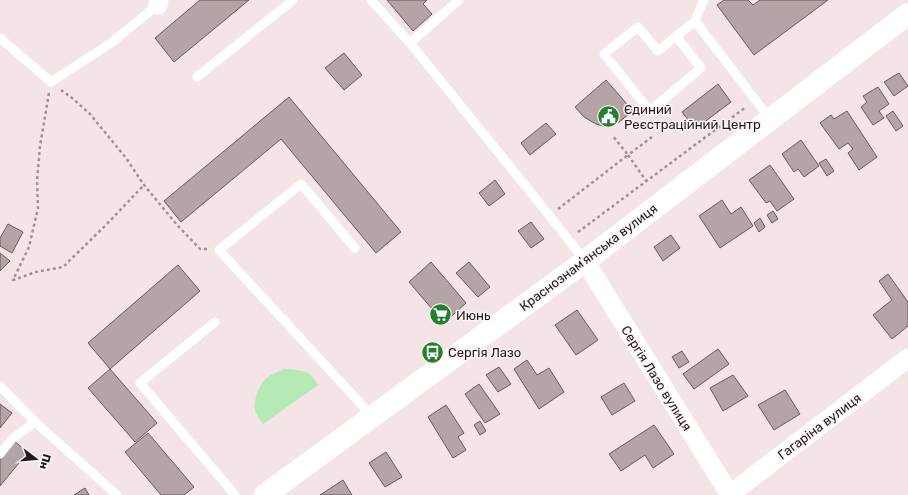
<svg xmlns="http://www.w3.org/2000/svg" width="908" height="495" font-family="Rubik,sans-serif">
<rect width="100%" height="100%" fill="#f5e4e5"/>
<path fill="#b5e9b5" d="M 284,369 C 292,369 307,370 312,376 C 314,379 316,382 318,385 L 263,424 C 260,420 256,415 255,410 C 253,402 259,383 267,378 C 271,374 279,372 284,369 Z"/>
<path fill="#b4a4a5" stroke="#685b5b" d="M 200,0 L 249,0 L 174,62 L 155,38 Z
M 387,0 L 427,0 L 423,4 L 432,14 L 413,31 Z
M 724,0 L 748,0 L 753,5 L 760,0 L 828,0 L 754,55 L 717,5 Z
M 344,53 L 362,75 L 344,90 L 325,68 Z
M 899,73 L 908,86 L 894,96 L 884,82 Z
M 606,80 L 633,111 L 619,122 L 609,126 L 603,126 L 596,124 L 584,117 L 575,107 Z
M 718,84 L 731,102 L 695,129 L 682,112 Z
M 878,87 L 889,104 L 879,111 L 884,118 L 873,125 L 861,107 L 867,102 L 863,96 Z
M 289,97 L 401,232 L 376,253 L 281,139 L 181,222 L 164,201 Z
M 847,111 L 877,157 L 859,170 L 848,153 L 853,149 L 848,143 L 839,149 L 820,123 L 831,115 L 834,119 Z
M 893,111 L 903,126 L 896,131 L 886,116 Z
M 546,123 L 556,134 L 530,155 L 521,143 Z
M 801,140 L 819,166 L 804,177 L 798,169 L 794,172 L 782,154 Z
M 826,159 L 834,171 L 827,176 L 819,163 Z
M 770,165 L 794,199 L 777,211 L 770,201 L 766,203 L 749,180 Z
M 495,180 L 505,194 L 489,206 L 479,193 Z
M 722,200 L 731,214 L 741,207 L 753,226 L 720,248 L 699,216 Z
M 773,211 L 778,219 L 772,223 L 767,215 Z
M 760,218 L 765,227 L 759,232 L 754,223 Z
M 531,222 L 544,239 L 531,248 L 518,231 Z
M 8,224 L 23,232 L 12,253 L 0,246 L 0,238 Z
M 671,235 L 680,248 L 663,261 L 654,247 Z
M 0,253 L 10,261 L 0,271 Z
M 431,262 L 466,303 L 444,323 L 409,282 Z
M 469,262 L 490,287 L 478,297 L 456,273 Z
M 178,265 L 200,291 L 110,369 L 88,343 Z
M 888,274 L 908,302 L 908,326 L 892,339 L 873,315 L 892,300 L 879,281 Z
M 577,310 L 598,340 L 576,355 L 555,325 Z
M 718,349 L 729,364 L 694,389 L 683,374 Z
M 682,351 L 689,362 L 679,368 L 672,357 Z
M 527,360 L 537,375 L 549,368 L 564,392 L 539,409 L 514,369 Z
M 499,367 L 511,384 L 498,392 L 486,375 Z
M 110,369 L 157,423 L 135,442 L 88,388 Z
M 733,375 L 748,396 L 723,411 L 710,388 Z
M 624,383 L 635,401 L 612,415 L 601,397 Z
M 479,384 L 500,414 L 485,423 L 465,394 Z
M 785,390 L 800,414 L 774,430 L 758,405 Z
M 0,404 L 12,413 L 0,428 Z
M 446,405 L 464,433 L 458,437 L 466,450 L 453,458 L 428,417 Z
M 480,421 L 486,431 L 480,435 L 474,425 Z
M 654,425 L 674,454 L 653,468 L 645,455 L 621,471 L 609,454 Z
M 148,433 L 194,487 L 184,495 L 161,495 L 125,452 Z
M 14,441 L 28,452 L 0,486 L 0,458 Z
M 386,452 L 402,477 L 385,487 L 369,463 Z
M 343,480 L 352,495 L 320,495 Z
M 85,488 L 89,495 L 74,495 Z"/>
<g fill="none" stroke-linecap="round" stroke-linejoin="round">
<path stroke="#9d9192" stroke-width="2.5" stroke-dasharray="3 3" stroke-linecap="butt" d="M 61,90 L 72,98 L 90,114 L 126,158 L 144,185 L 178,226 L 200,249 L 207,249
M 49,93 L 40,146 L 37,181 L 38,208 L 29,247 L 13,280 L 36,272 L 63,267 L 105,226 L 144,185
M 647,182 L 628,155 L 652,137
M 558,209 L 628,155 L 613,136
M 578,232 L 746,107"/>
<path stroke="#fff" stroke-width="9" d="M 371,0 L 410,43 L 549,215 L 585,261
M 704,0 L 703,1 L 695,21 L 770,119
M 676,36 L 701,68 L 650,111 L 604,54 L 638,27 L 658,51 L 695,21
M 0,38 L 51,82 L 111,43 L 160,3
M 410,43 L 459,0
M 197,77 L 293,0
M 355,248 L 301,184 L 219,250 L 373,417
M 215,322 L 140,383 L 235,495
M 0,386 L 35,422 L 117,495
M 0,454 L 12,439 L 35,422"/>
<path stroke="#fff" stroke-width="19" d="M 158,5 L 159,0
M 585,261 L 730,495
M 729,495 L 908,358"/>
<path stroke="#fff" stroke-width="22" d="M 265,495 L 585,261 L 908,14"/>
</g>
<defs>
<symbol id="civic-disc" viewBox="-11 -11 22 22"><circle r="9.5" fill="#247f2f" stroke="#fdf3f4"/><path d="M-.6-6.5H3V-4.5H.6V-3L4-1V1h2V6H-6V1h2V-1L-.6-3ZM-1.2 2.5V6h2.4V2.5Z" fill="#fff"/></symbol>
<symbol id="supermarket-disc" viewBox="-11 -11 22 22"><circle r="9.5" fill="#247f2f" stroke="#fdf3f4"/><path d="M-6-5.5h2.5l.6 2H6L4.5 2H-2.5L-4.4-4H-6ZM-1.5 3.2a1.3 1.3 0 1 0 .1 0ZM3 3.2a1.3 1.3 0 1 0 .1 0Z" fill="#fff"/></symbol>
<symbol id="bus-disc" viewBox="-11 -11 22 22"><circle r="9.5" fill="#247f2f" stroke="#fdf3f4"/><path d="M-5-6H5V4H4V6H2V4H-2V6H-4V4H-5ZM-3.5-4V0h7V-4ZM-3.5 1.2v1.5H-2V1.2ZM2 1.2v1.5H3.5V1.2Z" fill="#fff"/></symbol>
</defs>
<g fill-rule="evenodd">
<use href="#civic-disc" x="596" y="104" width="25" height="25"/>
<use href="#supermarket-disc" x="428" y="302" width="25" height="25"/>
<use href="#bus-disc" x="420" y="340" width="25" height="25"/>
</g>
<g text-anchor="middle" stroke-width="3" stroke-linejoin="round" paint-order="stroke">
<g font-size="13" fill="#201a1b" stroke="#fdf3f4" text-anchor="start">
<text x="624" y="114">Єдиний<tspan x="624" dy="15">Реєстраційний Центр</tspan></text>
<text x="456" y="320">Июнь</text>
<text x="448" y="357">Сергія Лазо</text>
</g>
<g font-size="13" fill="#201a1b" stroke="#fdf3f4">
<text transform="translate(588 257) rotate(-37)" y="5">Краснознамʼянська вулиця</text>
<text transform="translate(657 378) rotate(58)" y="5">Сергія Лазо вулиця</text>
<text transform="translate(819 426) rotate(-37)" y="5">Гагаріна вулиця</text>
</g>
</g>
<g transform="translate(36 459) rotate(106)" stroke="#fdf3f4" stroke-width="3" paint-order="stroke">
<path d="M0-3L7 15L0 10L-7 15Z" fill="#201a1b"/>
<text y="-6" font-size="11" font-weight="bold" text-anchor="middle" fill="#201a1b">Пн</text>
</g>
</svg>
